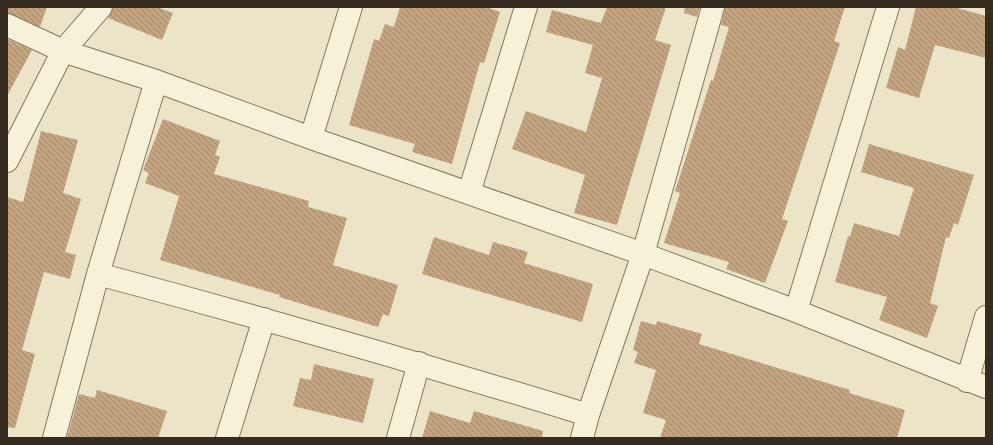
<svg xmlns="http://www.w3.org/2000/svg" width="993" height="445" font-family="Bitter,serif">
<defs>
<pattern id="building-back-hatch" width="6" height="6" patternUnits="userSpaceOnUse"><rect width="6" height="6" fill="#c5a57f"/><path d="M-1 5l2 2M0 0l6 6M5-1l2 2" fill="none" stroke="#a18768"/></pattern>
</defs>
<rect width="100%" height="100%" fill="#ebe4c6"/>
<path fill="url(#building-back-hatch)" d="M 7,7 L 47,7 L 40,27 L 7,13 Z
M 113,7 L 157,7 L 173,13 L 162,40 L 108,18 Z
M 400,7 L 486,7 L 500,12 L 484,63 L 480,62 L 452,164 L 412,152 L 415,144 L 349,125 L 374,39 L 379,41 L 385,24 L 394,27 Z
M 607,7 L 666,7 L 655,40 L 671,45 L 617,225 L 574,213 L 585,175 L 512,149 L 526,111 L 586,132 L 602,78 L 585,73 L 593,45 L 546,32 L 552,10 L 601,23 Z
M 685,7 L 700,7 L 697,17 L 684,13 Z
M 725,7 L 845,7 L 834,41 L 840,43 L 782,219 L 788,221 L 765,283 L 726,269 L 729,262 L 664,243 L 680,193 L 675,191 L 711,80 L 713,81 L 729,27 L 721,25 Z
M 916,7 L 954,7 L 986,16 L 986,58 L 935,45 L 919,98 L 886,88 L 898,47 L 905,50 Z
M 7,39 L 32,50 L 7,96 Z
M 163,119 L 220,141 L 215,155 L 220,157 L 214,174 L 309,201 L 308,207 L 347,218 L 333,265 L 398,285 L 389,316 L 383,314 L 378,327 L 279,297 L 280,295 L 160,260 L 179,196 L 145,183 L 149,173 L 143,170 Z
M 41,131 L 78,140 L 63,193 L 81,199 L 65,252 L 76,255 L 70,279 L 44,272 L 22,350 L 35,354 L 15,428 L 7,427 L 7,197 L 23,202 Z
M 869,144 L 974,175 L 958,225 L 954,223 L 949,238 L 946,237 L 930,303 L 938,306 L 927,338 L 879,320 L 887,297 L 835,282 L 848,236 L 850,237 L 854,223 L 899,236 L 914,188 L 861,172 Z
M 434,237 L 489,255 L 493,242 L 528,252 L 524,263 L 593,284 L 582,322 L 422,274 Z
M 641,321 L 656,325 L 657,321 L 702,334 L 699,344 L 850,390 L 849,393 L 905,410 L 897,438 L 660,438 L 666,420 L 643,413 L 656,370 L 634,363 L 638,352 L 633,350 Z
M 314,364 L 374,379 L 363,423 L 293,406 L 300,378 L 311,380 Z
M 97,390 L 167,411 L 158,438 L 67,438 L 79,394 L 95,398 Z
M 430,411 L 470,423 L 474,411 L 543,431 L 542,438 L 422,438 Z"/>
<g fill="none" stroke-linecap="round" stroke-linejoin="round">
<defs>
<path id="minor" d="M 7,25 L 63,51 L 156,81 L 311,138 L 643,254 L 796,311 L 986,387
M 311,138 L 351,7
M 7,161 L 63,51 L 101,7
M 469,193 L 526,7
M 98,274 C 263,318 426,365 588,415
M 796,311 L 888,7
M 967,381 L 986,317
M 54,438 L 98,274 L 156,81
M 227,438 L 264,319
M 398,438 L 419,363
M 582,438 L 588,415 L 643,254 L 713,7"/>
</defs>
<use href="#minor" stroke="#84775d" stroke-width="24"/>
<use href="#minor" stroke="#f6f1d9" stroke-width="22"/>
</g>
<rect width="993" height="445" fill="none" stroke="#362d20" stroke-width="16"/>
</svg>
